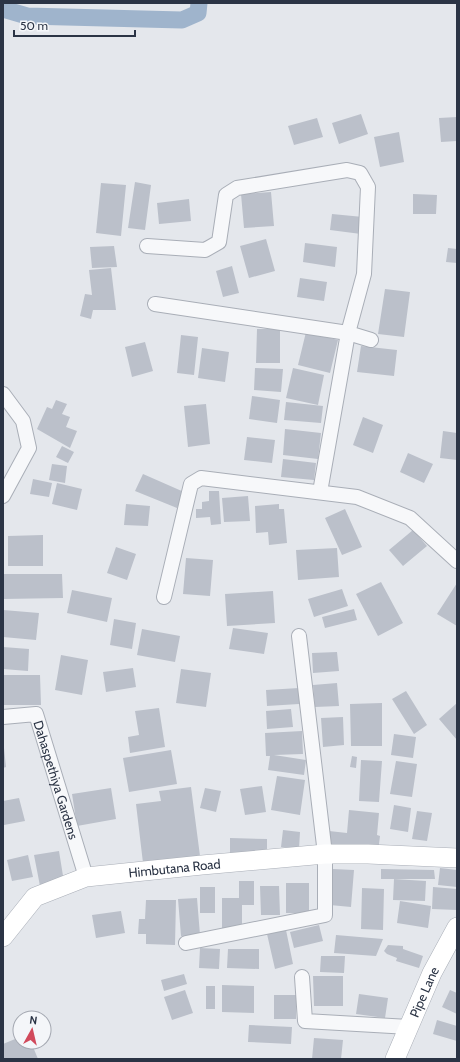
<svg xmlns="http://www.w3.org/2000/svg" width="460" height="1062" font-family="Cabin,sans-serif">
<rect width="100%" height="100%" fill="#e4e7ec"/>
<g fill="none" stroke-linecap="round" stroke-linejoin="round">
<path stroke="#9fb4cc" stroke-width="17" d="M 3,9 L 27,16 L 182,20 L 198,13 L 199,3"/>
</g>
<path fill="#bbc0ca" d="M 361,114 L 368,134 L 339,144 L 332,123 Z
M 457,117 L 457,141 L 441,142 L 439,118 Z
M 317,118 L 323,137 L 294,145 L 288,126 Z
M 399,132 L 404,162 L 380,167 L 374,137 Z
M 135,182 L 151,185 L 145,230 L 128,228 Z
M 101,183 L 126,185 L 121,236 L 96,233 Z
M 271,192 L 274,226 L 244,228 L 241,194 Z
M 413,194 L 437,195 L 436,214 L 413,214 Z
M 189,199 L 191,221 L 159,224 L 157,203 Z
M 332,214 L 363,217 L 361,234 L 330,230 Z
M 266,239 L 275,271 L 249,278 L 240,246 Z
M 305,243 L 337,247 L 335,267 L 303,262 Z
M 114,246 L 117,267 L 92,268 L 90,247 Z
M 448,248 L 457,249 L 457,263 L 446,262 Z
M 232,266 L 239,293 L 223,297 L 216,271 Z
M 111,268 L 116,310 L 93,310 L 91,319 L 80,316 L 85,294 L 92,295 L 89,270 Z
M 300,278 L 327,282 L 324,301 L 297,297 Z
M 385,289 L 410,292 L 404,337 L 378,334 Z
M 257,329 L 280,329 L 280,363 L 256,363 Z
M 306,332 L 338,340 L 330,373 L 298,365 Z
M 181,335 L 198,337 L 194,375 L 177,373 Z
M 145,342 L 153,371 L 132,377 L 125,347 Z
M 361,346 L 397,350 L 394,376 L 357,372 Z
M 202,348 L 229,352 L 225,382 L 198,378 Z
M 255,368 L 283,369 L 281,392 L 254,390 Z
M 293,368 L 324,375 L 318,405 L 286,398 Z
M 252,396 L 280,400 L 277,423 L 249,419 Z
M 56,400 L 67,404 L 62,414 L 70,417 L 66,427 L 77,431 L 70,448 L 37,429 L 47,407 L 52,409 Z
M 286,402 L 323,406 L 321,423 L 284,420 Z
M 206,404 L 210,444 L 188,447 L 184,406 Z
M 363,417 L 383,425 L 373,453 L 353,445 Z
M 285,429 L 321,433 L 318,459 L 283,455 Z
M 443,431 L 457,433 L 457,460 L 440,458 Z
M 247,437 L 275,440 L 272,463 L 244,460 Z
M 62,446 L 74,452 L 68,463 L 56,457 Z
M 408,453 L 433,464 L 424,483 L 400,472 Z
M 283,459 L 316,463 L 314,480 L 281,477 Z
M 52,464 L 67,466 L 65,483 L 49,480 Z
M 143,474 L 184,492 L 177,508 L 135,491 Z
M 33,479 L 52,483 L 49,497 L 30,494 Z
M 57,483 L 82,489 L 77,510 L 52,504 Z
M 209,491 L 219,491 L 221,524 L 211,525 L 210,517 L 196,518 L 196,509 L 202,509 L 202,502 L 209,501 Z
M 248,496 L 250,521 L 224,522 L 222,498 Z
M 126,504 L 150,506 L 148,526 L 124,525 Z
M 279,504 L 279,509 L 284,509 L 287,543 L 269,545 L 268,532 L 256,533 L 255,506 Z
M 345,509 L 362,547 L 342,555 L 325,518 Z
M 413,530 L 427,546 L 403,566 L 389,550 Z
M 43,535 L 43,566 L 8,566 L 8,536 Z
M 116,547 L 136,554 L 127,580 L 107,573 Z
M 337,548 L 339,577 L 298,580 L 296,550 Z
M 186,558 L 213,560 L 210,596 L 183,594 Z
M 3,574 L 62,574 L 63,598 L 3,599 Z
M 381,582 L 403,623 L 378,636 L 356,594 Z
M 457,583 L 457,626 L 437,614 Z
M 342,589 L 348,606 L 314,617 L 308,599 Z
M 72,590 L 112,598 L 107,622 L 67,613 Z
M 273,591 L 275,623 L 227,626 L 225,594 Z
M 354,609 L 357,620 L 325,628 L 322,617 Z
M 3,610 L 39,613 L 36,640 L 3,637 Z
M 114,619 L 136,623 L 132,649 L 110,645 Z
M 233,628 L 268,633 L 264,654 L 229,649 Z
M 142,629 L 180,636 L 175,662 L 137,655 Z
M 3,647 L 29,649 L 28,671 L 3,669 Z
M 337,652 L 339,671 L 313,673 L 312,653 Z
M 61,655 L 88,660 L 82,695 L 55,690 Z
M 133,668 L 136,687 L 106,692 L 103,672 Z
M 181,669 L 211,673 L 206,707 L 176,703 Z
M 3,675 L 40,675 L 41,705 L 3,705 Z
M 337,683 L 339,706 L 315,707 L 313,685 Z
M 299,688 L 299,704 L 267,706 L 266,690 Z
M 406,691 L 427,725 L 414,734 L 392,699 Z
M 382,703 L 382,746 L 351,746 L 350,704 Z
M 457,703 L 457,740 L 439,719 Z
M 159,708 L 165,747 L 130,753 L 128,737 L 139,735 L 135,711 Z
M 291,709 L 293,727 L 267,729 L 266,711 Z
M 343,717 L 344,745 L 323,747 L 321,718 Z
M 302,731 L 303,754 L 274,755 L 306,760 L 304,775 L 268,770 L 270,756 L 266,756 L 265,733 Z
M 394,734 L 416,737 L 413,758 L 391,755 Z
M 3,748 L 4,748 L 6,767 L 3,768 Z
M 171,750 L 177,784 L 129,792 L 123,758 Z
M 352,756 L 357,757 L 356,768 L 350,767 Z
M 361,760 L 382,761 L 379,802 L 359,801 Z
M 396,761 L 417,764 L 412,797 L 390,794 Z
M 277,776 L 305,780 L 300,815 L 271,810 Z
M 262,786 L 266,812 L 245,815 L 240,789 Z
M 191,787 L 200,856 L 143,863 L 136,804 L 161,801 L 159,791 Z
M 111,788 L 116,819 L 77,826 L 72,794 Z
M 205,788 L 221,791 L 216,812 L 200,808 Z
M 19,798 L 25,821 L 4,825 L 3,819 L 3,801 Z
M 394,805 L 411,808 L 408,832 L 390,829 Z
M 349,810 L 379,813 L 377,835 L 380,836 L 378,852 L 327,847 L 329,831 L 347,833 Z
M 417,811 L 432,813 L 427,841 L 412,839 Z
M 283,830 L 300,832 L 299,849 L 281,847 Z
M 230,838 L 267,839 L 267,853 L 230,853 Z
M 59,851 L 64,882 L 40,886 L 34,855 Z
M 28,855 L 33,877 L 12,881 L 7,860 Z
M 440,868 L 457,870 L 457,887 L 438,885 Z
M 333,869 L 354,870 L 351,907 L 330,905 Z
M 381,869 L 434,870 L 435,879 L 381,879 Z
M 394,879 L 426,881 L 425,901 L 393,900 Z
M 239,881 L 254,881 L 254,905 L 242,905 L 242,931 L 222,931 L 222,898 L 239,898 Z
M 286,883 L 309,883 L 309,913 L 286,913 Z
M 260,886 L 279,886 L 280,915 L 261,915 Z
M 200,887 L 215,887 L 215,913 L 200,913 Z
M 433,887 L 457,889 L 457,910 L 432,909 Z
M 362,888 L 384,889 L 383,930 L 361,929 Z
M 197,898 L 200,935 L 181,936 L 178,899 Z
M 146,900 L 176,900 L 175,945 L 146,944 L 146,934 L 138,934 L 139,919 L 145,919 Z
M 400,901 L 431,906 L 428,928 L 397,923 Z
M 121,911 L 125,933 L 96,938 L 92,915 Z
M 319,925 L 323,941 L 294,948 L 290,932 Z
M 286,930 L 293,964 L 275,969 L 267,934 Z
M 336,935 L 383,939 L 376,956 L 334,953 Z
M 388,945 L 403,946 L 403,949 L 423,956 L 419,968 L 396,961 L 397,958 L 387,954 L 384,951 Z
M 200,948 L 220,949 L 219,969 L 199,968 Z
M 228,949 L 259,949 L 259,969 L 227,968 Z
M 321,956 L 345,956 L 344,973 L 320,972 Z
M 184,974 L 187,984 L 164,991 L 161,980 Z
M 313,976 L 343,976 L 343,1006 L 314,1006 Z
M 222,985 L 254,986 L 254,1013 L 222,1012 Z
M 206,986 L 215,986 L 215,1009 L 206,1009 Z
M 185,990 L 193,1013 L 172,1020 L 164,997 Z
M 450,990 L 457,993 L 457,1014 L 442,1007 Z
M 359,994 L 388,998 L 385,1018 L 356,1014 Z
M 274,995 L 296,995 L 296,1019 L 274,1019 Z
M 437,1020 L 457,1026 L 457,1041 L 433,1034 Z
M 249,1025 L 292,1027 L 291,1044 L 248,1042 Z
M 20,1037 L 20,1042 L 31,1042 L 38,1059 L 3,1059 L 3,1044 Z
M 314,1038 L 343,1040 L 341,1059 L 312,1059 Z"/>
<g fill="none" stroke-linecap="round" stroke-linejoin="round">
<defs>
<g id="street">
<path d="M 147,246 L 205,250 L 219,242 L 226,195 L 237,188 L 347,170 L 360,173 L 368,187 L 364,274 L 348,333 L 320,492"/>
<path d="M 155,304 L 348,333 L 371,340"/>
<path d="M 3,394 L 23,421 L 29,448 L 3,496"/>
<path d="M 164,597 L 191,484 L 201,478 L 357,497 L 410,518 L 457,561"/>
<path id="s1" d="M 3,717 L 36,714 L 86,877"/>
<path d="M 186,943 L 325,915 L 325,854 L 299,636"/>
<path d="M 302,977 L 305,1021 L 409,1027"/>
</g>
<g id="secondary">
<path id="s2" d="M 3,937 L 35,897 L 86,877 L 202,865 L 325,854 L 368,854 L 457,858"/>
<path id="s3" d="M 395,1059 L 432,973 L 457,927"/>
</g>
</defs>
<use href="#street" stroke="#a9aeb7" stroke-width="16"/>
<use href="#secondary" stroke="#a9aeb7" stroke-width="20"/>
<use href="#street" stroke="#f7f8fa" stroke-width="14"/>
<use href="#secondary" stroke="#fff" stroke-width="19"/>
</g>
<g text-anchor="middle" stroke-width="3.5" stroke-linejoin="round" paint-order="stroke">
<g font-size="13" fill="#2b3445" stroke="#f4f6f9">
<text dy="5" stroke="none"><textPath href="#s1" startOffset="102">Dahaspethiya Gardens</textPath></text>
<text dy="5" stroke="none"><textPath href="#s2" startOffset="195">Himbutana Road</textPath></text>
<text dy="5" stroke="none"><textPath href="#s3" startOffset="73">Pipe Lane</textPath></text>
</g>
</g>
<rect width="460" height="1062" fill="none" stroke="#2b3445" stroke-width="8"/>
<g transform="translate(32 1030) rotate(8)"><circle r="19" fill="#f4f6f9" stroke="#a4a8b1"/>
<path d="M0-3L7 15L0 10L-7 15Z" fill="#d1495b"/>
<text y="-6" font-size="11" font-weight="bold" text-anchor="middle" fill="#2b3445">N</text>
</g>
<path d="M14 30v6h121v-6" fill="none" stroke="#2b3445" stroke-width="2"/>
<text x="20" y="30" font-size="12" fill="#2b3445" stroke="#f4f6f9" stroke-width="3" paint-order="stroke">50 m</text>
</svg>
